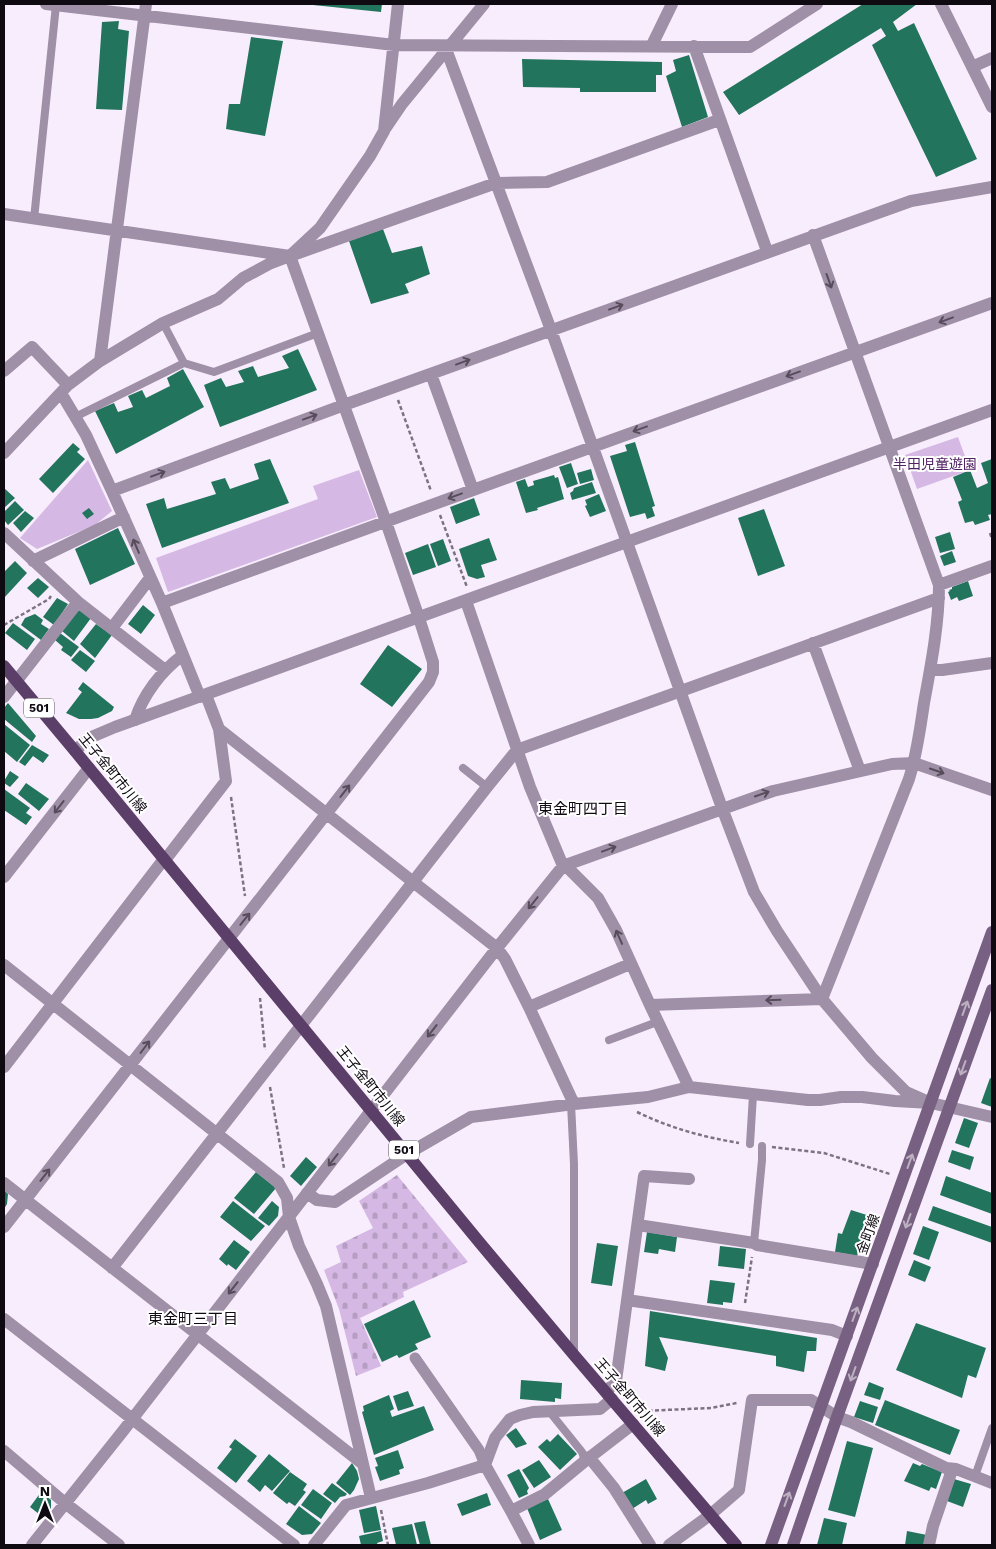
<svg xmlns="http://www.w3.org/2000/svg" width="996" height="1549" font-family="'Work Sans','Noto Sans JP',sans-serif">
<defs>
<pattern id="cemetery-stones" width="16" height="16" patternUnits="userSpaceOnUse" patternTransform="scale(1.25)"><rect width="16" height="16" fill="#d5b8e3"/><path d="M2 7V4a2 2 0 0 1 4 0v3zM10 15v-3a2 2 0 0 1 4 0v3z" fill="#b69dc2"/></pattern>
</defs>
<rect width="100%" height="100%" fill="#f8edfd"/>
<path fill="#d5b8e3" d="M 958,437 L 970,470 L 917,489 L 905,455 Z
M 88,460 L 112,511 L 95,525 L 37,549 L 20,538 Z
M 359,470 L 377,517 L 168,592 L 156,558 L 318,499 L 313,486 Z"/>
<path fill="url(#cemetery-stones)" d="M 397,1175 L 468,1262 L 403,1292 L 404,1297 L 360,1318 L 381,1366 L 356,1376 L 339,1309 L 324,1270 L 341,1262 L 336,1246 L 373,1228 L 359,1201 Z"/>
<path fill="#23745c" d="M 313,4 L 382,4 L 381,12 L 313,5 Z
M 863,4 L 917,4 L 893,22 L 898,31 L 914,23 L 977,159 L 936,177 L 872,45 L 886,36 L 881,28 L 739,115 L 723,92 Z
M 119,21 L 118,29 L 129,31 L 122,110 L 96,109 L 102,22 Z
M 251,37 L 283,41 L 265,136 L 226,129 L 229,104 L 240,104 Z
M 689,55 L 708,117 L 682,127 L 666,76 L 676,71 L 673,60 Z
M 522,59 L 662,62 L 662,75 L 656,75 L 656,92 L 580,92 L 580,88 L 523,87 Z
M 383,229 L 392,253 L 422,246 L 430,274 L 405,284 L 409,293 L 371,304 L 349,241 Z
M 298,349 L 317,390 L 220,427 L 204,385 L 221,378 L 226,387 L 244,382 L 238,371 L 253,366 L 258,377 L 289,368 L 282,356 Z
M 183,369 L 204,407 L 116,454 L 95,411 L 114,403 L 118,412 L 133,407 L 128,396 L 142,390 L 146,398 L 170,386 L 167,378 Z
M 635,442 L 655,506 L 652,507 L 655,516 L 647,519 L 645,513 L 630,517 L 610,456 L 627,451 L 625,445 Z
M 73,443 L 80,449 L 77,452 L 85,459 L 53,493 L 39,479 Z
M 270,459 L 289,503 L 162,548 L 146,504 L 164,498 L 167,509 L 216,494 L 211,482 L 225,478 L 230,489 L 259,479 L 254,464 Z
M 992,459 L 992,514 L 988,515 L 990,520 L 975,525 L 973,521 L 965,523 L 958,502 L 962,500 L 953,477 L 970,470 L 977,488 L 988,483 L 981,463 Z
M 571,463 L 578,484 L 567,488 L 559,467 Z
M 591,469 L 594,480 L 580,484 L 577,473 Z
M 554,475 L 555,478 L 558,477 L 564,499 L 537,508 L 538,510 L 526,513 L 516,482 L 525,479 L 528,487 L 534,485 L 533,481 Z
M 592,482 L 596,493 L 572,500 L 570,493 L 573,491 L 574,488 Z
M 4,488 L 15,498 L 4,508 Z
M 599,494 L 606,511 L 590,517 L 585,506 L 587,505 L 585,500 Z
M 474,498 L 480,515 L 456,524 L 450,507 Z
M 15,501 L 24,510 L 8,525 L 4,520 L 4,512 Z
M 89,508 L 94,514 L 87,519 L 82,513 Z
M 764,509 L 785,566 L 758,576 L 738,518 Z
M 25,511 L 34,518 L 21,532 L 13,523 Z
M 118,528 L 135,564 L 90,585 L 75,549 Z
M 950,532 L 955,549 L 940,553 L 935,537 Z
M 489,538 L 497,560 L 481,565 L 485,577 L 477,579 L 468,576 L 459,549 Z
M 443,539 L 451,561 L 438,566 L 430,544 Z
M 428,544 L 436,567 L 413,575 L 405,553 Z
M 952,551 L 956,562 L 944,566 L 940,556 Z
M 15,561 L 27,573 L 4,598 L 4,572 Z
M 38,578 L 49,587 L 38,598 L 27,588 Z
M 968,581 L 973,596 L 959,601 L 957,597 L 951,600 L 948,592 L 950,591 L 949,590 L 952,589 L 952,587 Z
M 57,598 L 68,604 L 54,625 L 43,617 Z
M 143,605 L 155,615 L 141,634 L 128,624 Z
M 79,609 L 91,618 L 74,641 L 62,631 Z
M 35,614 L 43,620 L 41,624 L 49,629 L 41,640 L 21,625 L 25,618 Z
M 13,623 L 35,639 L 27,650 L 5,633 Z
M 96,624 L 112,635 L 95,658 L 80,644 Z
M 60,633 L 79,647 L 71,657 L 61,650 L 63,647 L 55,640 Z
M 388,645 L 422,669 L 392,707 L 360,684 Z
M 80,650 L 95,661 L 86,672 L 71,660 Z
M 83,682 L 114,707 L 112,711 L 98,718 L 91,719 L 79,719 L 66,713 L 82,692 L 78,689 Z
M 8,703 L 36,736 L 32,742 L 4,719 L 4,708 Z
M 4,724 L 30,745 L 17,762 L 4,751 Z
M 32,745 L 49,755 L 43,763 L 33,756 L 25,766 L 19,762 Z
M 10,771 L 19,777 L 10,787 L 4,783 L 4,781 Z
M 26,783 L 49,799 L 39,811 L 18,794 Z
M 4,789 L 30,808 L 26,813 L 32,817 L 26,825 L 4,810 Z
M 990,1078 L 992,1079 L 992,1107 L 981,1103 Z
M 964,1118 L 978,1123 L 969,1148 L 955,1143 Z
M 952,1150 L 974,1157 L 970,1170 L 948,1162 Z
M 306,1157 L 317,1167 L 301,1186 L 290,1176 Z
M 256,1172 L 276,1188 L 254,1214 L 234,1198 Z
M 946,1176 L 992,1193 L 992,1214 L 940,1195 Z
M 4,1190 L 8,1194 L 7,1204 L 4,1209 Z
M 233,1201 L 265,1226 L 251,1241 L 220,1217 Z
M 272,1201 L 279,1207 L 278,1216 L 269,1226 L 258,1218 Z
M 933,1206 L 992,1227 L 992,1243 L 928,1220 Z
M 851,1210 L 870,1216 L 857,1256 L 835,1252 L 838,1233 L 842,1234 Z
M 923,1226 L 939,1232 L 929,1260 L 913,1254 Z
M 647,1232 L 677,1237 L 675,1252 L 659,1249 L 658,1254 L 644,1252 Z
M 234,1240 L 250,1252 L 236,1270 L 228,1264 L 227,1266 L 219,1259 Z
M 597,1243 L 618,1246 L 612,1286 L 591,1283 Z
M 720,1246 L 746,1249 L 744,1269 L 718,1266 Z
M 914,1260 L 931,1267 L 925,1282 L 908,1275 Z
M 710,1280 L 735,1283 L 732,1303 L 723,1302 L 723,1305 L 707,1303 Z
M 414,1300 L 431,1337 L 415,1344 L 418,1349 L 399,1358 L 397,1355 L 382,1362 L 364,1324 Z
M 650,1311 L 817,1338 L 816,1351 L 807,1351 L 804,1372 L 776,1366 L 776,1356 L 659,1337 L 668,1358 L 665,1371 L 645,1366 Z
M 916,1323 L 986,1348 L 976,1378 L 968,1375 L 962,1398 L 896,1370 Z
M 521,1380 L 562,1383 L 561,1399 L 555,1398 L 555,1402 L 520,1399 Z
M 869,1382 L 884,1388 L 880,1400 L 864,1395 Z
M 408,1391 L 414,1406 L 398,1411 L 393,1396 Z
M 389,1395 L 394,1409 L 390,1411 L 392,1417 L 424,1406 L 434,1430 L 374,1455 L 362,1412 L 364,1411 L 363,1406 Z
M 885,1400 L 960,1430 L 950,1455 L 875,1425 Z
M 860,1401 L 878,1407 L 873,1423 L 854,1417 Z
M 516,1428 L 527,1444 L 516,1448 L 506,1435 Z
M 558,1434 L 577,1454 L 560,1470 L 538,1447 L 547,1439 L 550,1442 Z
M 235,1439 L 257,1456 L 236,1483 L 217,1468 L 232,1449 L 229,1447 Z
M 847,1441 L 873,1448 L 855,1517 L 828,1510 Z
M 398,1450 L 404,1468 L 399,1470 L 400,1474 L 380,1481 L 375,1467 L 378,1466 L 375,1458 Z
M 269,1454 L 290,1471 L 272,1491 L 265,1485 L 260,1492 L 247,1481 Z
M 539,1460 L 551,1477 L 534,1488 L 522,1470 Z
M 352,1463 L 357,1471 L 359,1479 L 354,1490 L 350,1495 L 336,1483 Z
M 913,1463 L 920,1466 L 922,1464 L 942,1472 L 936,1489 L 931,1487 L 929,1491 L 904,1481 Z
M 519,1469 L 529,1488 L 527,1491 L 528,1494 L 519,1498 L 507,1475 Z
M 290,1472 L 307,1484 L 303,1490 L 306,1492 L 295,1506 L 289,1502 L 287,1504 L 273,1493 Z
M 646,1479 L 657,1499 L 648,1504 L 646,1500 L 632,1509 L 622,1493 Z
M 954,1479 L 971,1484 L 963,1507 L 947,1501 Z
M 332,1483 L 347,1494 L 345,1496 L 340,1497 L 335,1503 L 323,1494 Z
M 313,1489 L 332,1503 L 321,1519 L 301,1505 Z
M 41,1492 L 51,1500 L 51,1508 L 44,1518 L 30,1507 Z
M 487,1493 L 491,1505 L 462,1516 L 457,1504 Z
M 548,1499 L 562,1530 L 540,1540 L 527,1508 Z
M 299,1506 L 321,1523 L 312,1534 L 302,1535 L 286,1524 Z
M 376,1506 L 381,1530 L 364,1533 L 359,1510 Z
M 824,1518 L 847,1523 L 842,1545 L 817,1545 Z
M 425,1521 L 431,1545 L 420,1545 L 414,1523 Z
M 412,1524 L 417,1545 L 396,1545 L 392,1528 Z
M 381,1531 L 383,1541 L 377,1543 L 378,1545 L 361,1545 L 359,1536 Z
M 907,1531 L 927,1535 L 925,1545 L 905,1545 Z"/>
<g fill="none" stroke-linecap="round" stroke-linejoin="round">
<path stroke="#7c7380" stroke-width="2.5" stroke-dasharray="4 2.5" stroke-linecap="butt" d="M 398,400 L 431,491
M 440,515 L 467,587
M 990,533 L 992,539
M 4,625 L 49,599 L 51,596
M 231,797 L 245,896
M 260,998 L 265,1050
M 270,1087 L 284,1168
M 637,1112 C 670,1128 703,1137 739,1143
M 772,1147 L 824,1153 L 890,1174
M 745,1303 L 752,1257
M 642,1411 L 711,1408 L 737,1403
M 381,1510 L 388,1545"/>
<path stroke="#9f8fa7" stroke-width="8" d="M 34,219 L 56,5
M 163,323 L 184,363
M 75,417 L 184,363 L 214,372 L 318,333
M 463,768 L 487,787
M 609,1040 L 657,1022
M 571,1104 L 574,1164 L 574,1355
M 750,1144 L 753,1095
M 754,1243 L 762,1160 L 762,1146
M 549,1411 L 582,1452 L 585,1461
M 975,1476 L 992,1428"/>
<path stroke="#9f8fa7" stroke-width="11" d="M 415,1358 L 479,1450 L 485,1465"/>
<path stroke="#9f8fa7" stroke-width="12" d="M 46,4 L 394,45 L 750,47 L 817,4
M 941,4 L 992,107
M 652,45 L 672,4
M 694,46 L 767,251
M 446,49 L 551,330 L 722,808 L 754,892 L 777,931 L 822,999 L 872,1058 L 906,1092 L 931,1103
M 972,67 L 992,58
M 385,129 L 402,104 L 484,4
M 4,214 L 290,256 L 496,183 L 547,182 L 719,120
M 100,361 L 146,4
M 4,371 L 32,347 L 68,385
M 431,374 L 473,490
M 61,393 L 86,435 L 112,491 L 162,603 L 200,697
M 4,453 L 68,385 L 100,361 L 163,323 L 218,299 L 243,278 L 269,264 L 290,256 L 320,228 L 370,156 L 384,131 L 398,4
M 112,491 L 344,405 L 911,201 L 992,187
M 4,533 L 78,602 L 165,670
M 33,561 L 124,517
M 939,585 L 992,566
M 466,601 L 530,787 L 563,866
M 162,603 L 473,490 L 992,303
M 112,628 L 150,578
M 813,643 L 860,771
M 930,670 L 942,670 L 992,663
M 4,697 L 78,602
M 135,720 C 143,695 161,671 183,655
M 219,729 L 497,948 L 505,959 L 529,1007 L 574,1104
M 165,860 L 226,781 L 219,729 L 206,695
M 565,865 L 598,898 L 616,930 L 650,1005 L 822,999 L 909,779 C 917,754 920,729 924,703 C 931,665 939,624 939,585 L 813,235
M 4,877 L 89,768
M 4,965 L 278,1182 L 287,1198 L 289,1217 L 299,1246 L 317,1284 L 326,1306 L 363,1464
M 650,1005 L 689,1087
M 529,1007 L 630,964
M 4,1067 L 164,859
M 4,1183 L 363,1464 L 371,1498
M 307,1193 L 317,1200 L 335,1202 L 407,1154 L 471,1117 L 574,1104 L 648,1097 L 689,1087 L 808,1100 L 820,1100 L 841,1097 L 862,1097 L 895,1101 L 931,1103 L 992,1117
M 638,1225 L 754,1243 L 757,1245 L 873,1264
M 4,1227 L 429,682 L 433,672 L 433,662 L 419,618 L 386,522 L 290,256
M 112,1268 L 487,787 L 517,750 L 939,598
M 627,1300 L 832,1330 L 847,1336
M 4,1319 L 294,1545
M 606,1392 L 616,1381 L 644,1176 L 689,1179
M 4,1451 L 65,1503 L 119,1545
M 589,1457 L 614,1488 L 650,1545
M 485,1465 L 511,1511 L 529,1545
M 511,1511 L 545,1494 L 585,1461 L 633,1424
M 32,1545 L 123,1431 L 497,948 L 563,866 L 773,791 L 892,764 L 914,763 L 992,790
M 314,1545 L 346,1505 L 428,1483 L 485,1465 L 495,1438 L 510,1419 L 520,1415 L 533,1412 L 600,1409 L 612,1399
M 669,1545 L 710,1515 L 739,1490 L 752,1400 L 811,1400 L 837,1417 L 851,1422 L 946,1468 L 956,1469 L 992,1483
M 929,1545 L 933,1526 L 952,1470"/>
<path stroke="#9f8fa7" stroke-width="12" d="M 75,751 L 89,738 L 115,727 L 992,410"/>
<path stroke="#786082" stroke-width="12" d="M 771,1545 L 992,932
M 793,1545 L 837,1417 L 992,990"/>
<path stroke="#5b3f68" stroke-width="12" d="M 4,666 L 75,751 L 480,1243 L 574,1355 L 736,1545"/>
</g>
<defs><path id="oneway-shaft" d="M-6 0H5M1.5-3L5.5 0L1.5 3" fill="none" stroke-width="1.6" stroke-linecap="round" stroke-linejoin="round" transform="scale(1.25)"/></defs>
<g stroke="#574c5c">
<use href="#oneway-shaft" transform="translate(829 281) rotate(70)"/>
<use href="#oneway-shaft" transform="translate(616 307) rotate(-20)"/>
<use href="#oneway-shaft" transform="translate(946 320) rotate(160)"/>
<use href="#oneway-shaft" transform="translate(463 362) rotate(-20)"/>
<use href="#oneway-shaft" transform="translate(793 374) rotate(160)"/>
<use href="#oneway-shaft" transform="translate(310 417) rotate(-20)"/>
<use href="#oneway-shaft" transform="translate(640 429) rotate(160)"/>
<use href="#oneway-shaft" transform="translate(158 474) rotate(-20)"/>
<use href="#oneway-shaft" transform="translate(455 496) rotate(160)"/>
<use href="#oneway-shaft" transform="translate(136 546) rotate(-113)"/>
<use href="#oneway-shaft" transform="translate(937 771) rotate(19)"/>
<use href="#oneway-shaft" transform="translate(345 791) rotate(-52)"/>
<use href="#oneway-shaft" transform="translate(762 794) rotate(-19)"/>
<use href="#oneway-shaft" transform="translate(59 807) rotate(128)"/>
<use href="#oneway-shaft" transform="translate(609 849) rotate(-20)"/>
<use href="#oneway-shaft" transform="translate(533 903) rotate(129)"/>
<use href="#oneway-shaft" transform="translate(245 919) rotate(-51)"/>
<use href="#oneway-shaft" transform="translate(619 937) rotate(-114)"/>
<use href="#oneway-shaft" transform="translate(773 1000) rotate(178)"/>
<use href="#oneway-shaft" transform="translate(432 1031) rotate(128)"/>
<use href="#oneway-shaft" transform="translate(145 1047) rotate(-53)"/>
<use href="#oneway-shaft" transform="translate(333 1160) rotate(128)"/>
<use href="#oneway-shaft" transform="translate(45 1175) rotate(-52)"/>
<use href="#oneway-shaft" transform="translate(233 1288) rotate(128)"/>
</g>
<g stroke="#bcb0c0">
<use href="#oneway-shaft" transform="translate(965 1008) rotate(-70)"/>
<use href="#oneway-shaft" transform="translate(963 1068) rotate(110)"/>
<use href="#oneway-shaft" transform="translate(910 1161) rotate(-70)"/>
<use href="#oneway-shaft" transform="translate(908 1221) rotate(110)"/>
<use href="#oneway-shaft" transform="translate(855 1314) rotate(-70)"/>
<use href="#oneway-shaft" transform="translate(853 1374) rotate(110)"/>
<use href="#oneway-shaft" transform="translate(787 1499) rotate(-70)"/>
</g>
<g text-anchor="middle" stroke-width="4" stroke-linejoin="round" paint-order="stroke">
<g fill="#fff" stroke="#575359" stroke-width="1">
<rect x="24" y="698.5" width="30" height="19" rx="4"/>
<rect x="389" y="1140.5" width="30" height="19" rx="4"/>
</g>
<g font-size="12" font-weight="bold" fill="#0f0912">
<text x="39" y="712">501</text>
<text x="404" y="1154">501</text>
</g>
<g font-size="14" fill="#502263" stroke="#fff">
<text x="935" y="469">半田児童遊園</text>
</g>
<g font-size="14" fill="#0f0912" stroke="#fff">
<text transform="translate(113 773) rotate(51)" y="5">王子金町市川線</text>
<text transform="translate(371 1086) rotate(51)" y="5">王子金町市川線</text>
<text transform="translate(868 1234) rotate(-70)" y="5">金町線</text>
<text transform="translate(630 1397) rotate(49)" y="5">王子金町市川線</text>
</g>
<g font-size="15" fill="#0f0912" stroke="#fff">
<text x="583" y="814">東金町四丁目</text>
<text x="193" y="1324">東金町三丁目</text>
</g>
</g>
<rect width="996" height="1549" fill="none" stroke="#0f0912" stroke-width="10"/>
<g transform="translate(45 1504)" stroke="#ffffff" stroke-width="4" paint-order="stroke">
<path d="M0-4L9 19L0 12L-9 19Z" fill="#0f0912"/>
<text y="-8" font-size="14" font-weight="bold" text-anchor="middle" fill="#0f0912">N</text>
</g>
</svg>
